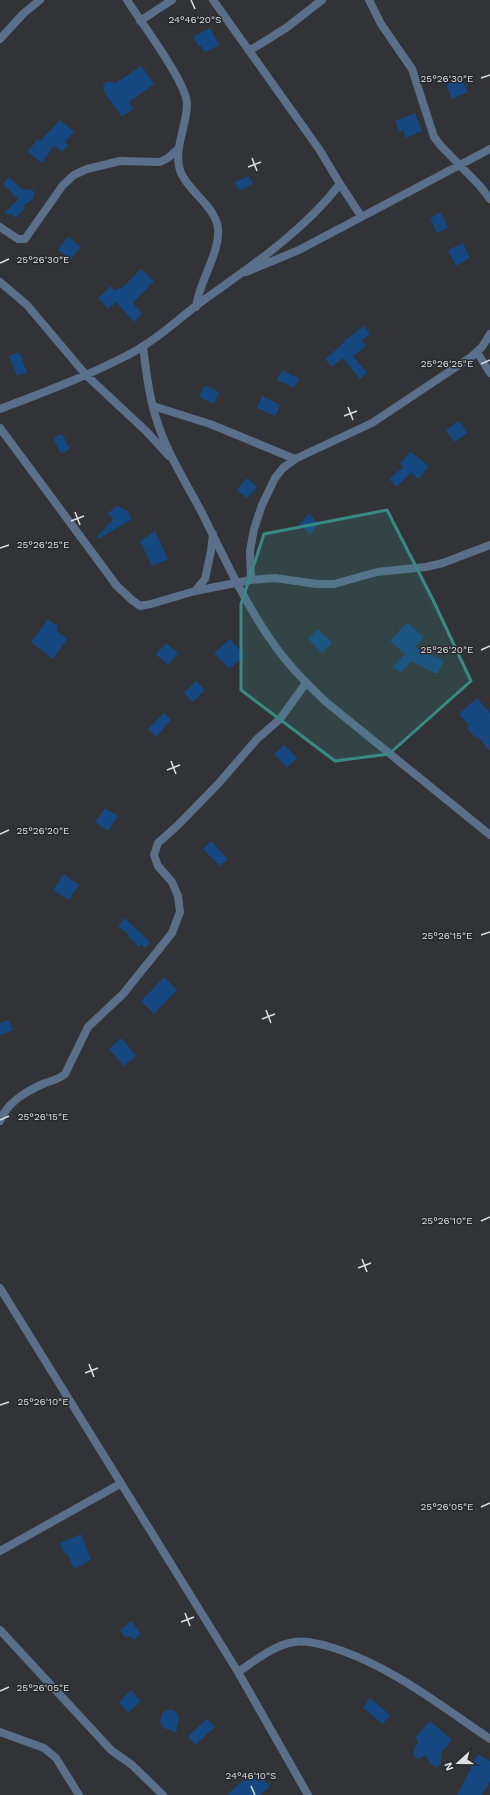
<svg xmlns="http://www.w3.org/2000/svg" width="490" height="1795" font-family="'Work Sans',sans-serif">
<rect width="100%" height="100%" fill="#313336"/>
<path fill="#154880" d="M 210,28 L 219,45 L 205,52 L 201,46 L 199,47 L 193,37 Z
M 141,66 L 154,84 L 129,102 L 133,109 L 122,117 L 104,92 L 103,85 L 108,81 L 116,83 Z
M 461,78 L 468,92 L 452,99 L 446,85 Z
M 415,113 L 422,131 L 406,138 L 403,130 L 399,132 L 395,121 Z
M 60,120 L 74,132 L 65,142 L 68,145 L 62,152 L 54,145 L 42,163 L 28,152 L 37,139 L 40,141 Z
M 249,176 L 253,184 L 239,191 L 235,182 Z
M 9,177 L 23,190 L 31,189 L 35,194 L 33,199 L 23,206 L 25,208 L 16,218 L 11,214 L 7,215 L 5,213 L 18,199 L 3,184 Z
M 441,212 L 448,228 L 437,233 L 430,218 Z
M 68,237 L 81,247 L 70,260 L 58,250 Z
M 463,243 L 470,258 L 456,266 L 448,250 Z
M 141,269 L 154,281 L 133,303 L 142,314 L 134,322 L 116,302 L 108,309 L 98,298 L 111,286 L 115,291 L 119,288 L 121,289 Z
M 364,326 L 370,334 L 362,340 L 366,346 L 353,356 L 367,373 L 360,379 L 343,358 L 332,367 L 325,359 L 345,342 L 344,341 Z
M 19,352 L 27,372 L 17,376 L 9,356 Z
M 282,370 L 299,379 L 294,388 L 277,380 Z
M 205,385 L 219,392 L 214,404 L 199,397 Z
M 262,396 L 280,405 L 275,416 L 257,408 Z
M 459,421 L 467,433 L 454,442 L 446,430 Z
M 62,434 L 70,449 L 61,454 L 53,438 Z
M 410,451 L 429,466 L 419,479 L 411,473 L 396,487 L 389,479 L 403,467 L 400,464 Z
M 247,478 L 257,487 L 247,498 L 237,490 Z
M 117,506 L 127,510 L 132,519 L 98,539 L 97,537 L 113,519 L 108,513 Z
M 309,514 L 319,524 L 310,534 L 299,524 Z
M 155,531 L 168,559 L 152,566 L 140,541 Z
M 48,619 L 58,627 L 56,630 L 67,639 L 53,659 L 31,642 Z
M 407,623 L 424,637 L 415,647 L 444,661 L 437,674 L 411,661 L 401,673 L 393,667 L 405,654 L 390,641 Z
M 318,629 L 332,643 L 322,653 L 308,639 Z
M 230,639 L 245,656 L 229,669 L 214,653 Z
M 166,643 L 178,653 L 168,665 L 156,654 Z
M 196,681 L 205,690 L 193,702 L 184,693 Z
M 477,698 L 490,713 L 490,751 L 477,736 L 475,737 L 467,728 L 469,725 L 459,714 Z
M 164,713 L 171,720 L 156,737 L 148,729 Z
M 284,745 L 297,758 L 287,768 L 274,754 Z
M 105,808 L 118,816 L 108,831 L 95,822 Z
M 211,841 L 228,859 L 220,866 L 203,849 Z
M 64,874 L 79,885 L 69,900 L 53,890 Z
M 125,918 L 150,942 L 145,948 L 141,944 L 139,947 L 127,935 L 128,934 L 118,926 Z
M 164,977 L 177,990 L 154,1014 L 141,1001 Z
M 9,1020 L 13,1030 L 0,1035 L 0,1023 Z
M 121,1038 L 136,1056 L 124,1066 L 109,1049 Z
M 81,1534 L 91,1560 L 74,1569 L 67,1553 L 65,1554 L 60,1543 Z
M 131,1621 L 141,1634 L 134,1640 L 130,1636 L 126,1638 L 120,1630 Z
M 131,1690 L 141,1701 L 128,1713 L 119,1702 Z
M 370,1698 L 390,1715 L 383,1724 L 363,1708 Z
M 166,1710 L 173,1710 L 178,1714 L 179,1720 L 176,1733 L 164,1728 L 160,1723 L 162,1714 Z
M 207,1719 L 215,1727 L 195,1745 L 188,1736 Z
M 430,1721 L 452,1740 L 441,1753 L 441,1763 L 437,1767 L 432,1765 L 425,1755 L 419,1759 L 415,1758 L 413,1753 L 418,1741 L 415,1738 Z
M 478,1754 L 490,1761 L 490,1781 L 482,1795 L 457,1795 Z
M 254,1770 L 270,1786 L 260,1795 L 227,1795 Z"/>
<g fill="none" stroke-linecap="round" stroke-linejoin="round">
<path stroke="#5a6f8a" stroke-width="8" d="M 127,0 C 140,21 187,83 187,104 C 187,127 172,151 181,173 C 190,193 215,206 218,228 C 220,254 199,281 196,307
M 369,0 L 381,24 L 412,69 L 434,137 L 441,146 L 480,186 L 490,199
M 140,21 L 172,0
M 0,39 L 24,13 L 40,0
M 249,51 L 286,28 L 322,0
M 340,184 L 361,216
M 0,227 L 18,239 L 25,239 L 63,185 L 74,175 L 87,169 L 120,161 L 160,162 L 168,158 L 179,148
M 246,272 L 299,250 L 490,149
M 0,282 L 27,305 L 86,375 L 146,431 L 169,456
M 143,346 C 146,371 149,397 157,421 C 167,453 185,481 201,511 C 223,555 246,606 275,646 C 289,666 308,685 326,702 L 490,835
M 477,352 L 490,373
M 153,406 L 210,424 L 295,459
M 0,409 C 42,393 85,377 126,356 C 152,343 174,323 197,305 C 247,269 302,233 340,184 L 319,149 L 213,0
M 0,428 L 117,586 L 132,600 L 140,606 L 151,604 L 195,591 L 251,580 L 250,551 L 254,529 L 262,505 L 275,478 L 283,468 L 295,459 L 372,423 L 471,357 L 482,347 L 490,334
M 251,580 L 275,578 L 317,584 L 334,584 L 377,572 L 426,567 L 443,563 L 490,545
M 195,591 L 205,579 L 211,551 L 213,534
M 0,1121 C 7,1102 27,1091 45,1083 C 52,1081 59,1079 65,1074 L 88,1027 L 123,994 L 172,933 L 180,912 L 178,896 L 172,882 L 158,866 L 154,855 L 158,843 L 178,825 L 218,784 L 257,739 L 280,719 L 306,683
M 0,1288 L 238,1672 L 308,1795
M 0,1551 L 120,1484
M 0,1630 L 111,1750 L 132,1765 L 163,1795
M 238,1672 C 255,1661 274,1645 294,1642 C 305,1640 314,1643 324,1645 C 386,1662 438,1704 490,1739
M 0,1732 L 44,1748 L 56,1758 L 79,1795"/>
</g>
<path fill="#388b85" fill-opacity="0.2" stroke="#388b85" stroke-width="3" stroke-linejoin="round" d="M 387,510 L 433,600 L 471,681 L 389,754 L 335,761 L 241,690 L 241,604 L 264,534 Z"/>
<path fill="none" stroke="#dddfe1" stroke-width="1.5" d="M 191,0 L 195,9M 481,78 L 490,75M 252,158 L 257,171M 248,167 L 261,162M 0,263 L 9,259M 481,364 L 490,360M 348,407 L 353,420M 344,416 L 357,411M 75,512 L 80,525M 71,521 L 84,516M 0,548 L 9,545M 481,650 L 490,646M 171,761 L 176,774M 167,770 L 180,765M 0,834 L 9,830M 481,935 L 490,932M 266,1010 L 271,1023M 262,1019 L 275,1014M 0,1120 L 9,1116M 481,1221 L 490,1217M 362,1259 L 367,1272M 358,1268 L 371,1263M 89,1364 L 94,1377M 85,1373 L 98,1368M 0,1405 L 9,1402M 481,1507 L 490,1503M 185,1613 L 190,1626M 181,1622 L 194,1617M 0,1691 L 9,1687M 251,1786 L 255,1795"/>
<g font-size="10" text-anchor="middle" fill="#dddfe1" stroke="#27292c" stroke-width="3" stroke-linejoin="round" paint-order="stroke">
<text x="195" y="23">24°46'20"S</text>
<text x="447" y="82">25°26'30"E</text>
<text x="43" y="263">25°26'30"E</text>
<text x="447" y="367">25°26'25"E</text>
<text x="43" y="548">25°26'25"E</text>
<text x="447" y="653">25°26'20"E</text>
<text x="43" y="834">25°26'20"E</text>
<text x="447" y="939">25°26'15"E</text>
<text x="43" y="1120">25°26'15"E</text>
<text x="447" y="1224">25°26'10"E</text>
<text x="43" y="1405">25°26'10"E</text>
<text x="447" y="1510">25°26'05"E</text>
<text x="43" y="1691">25°26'05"E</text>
<text x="251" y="1779">24°46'10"S</text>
</g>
<g transform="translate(458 1763) rotate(249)" stroke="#27292c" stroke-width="3" paint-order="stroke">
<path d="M0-3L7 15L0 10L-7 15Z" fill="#dddfe1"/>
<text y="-6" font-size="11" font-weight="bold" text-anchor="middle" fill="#dddfe1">N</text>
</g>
</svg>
